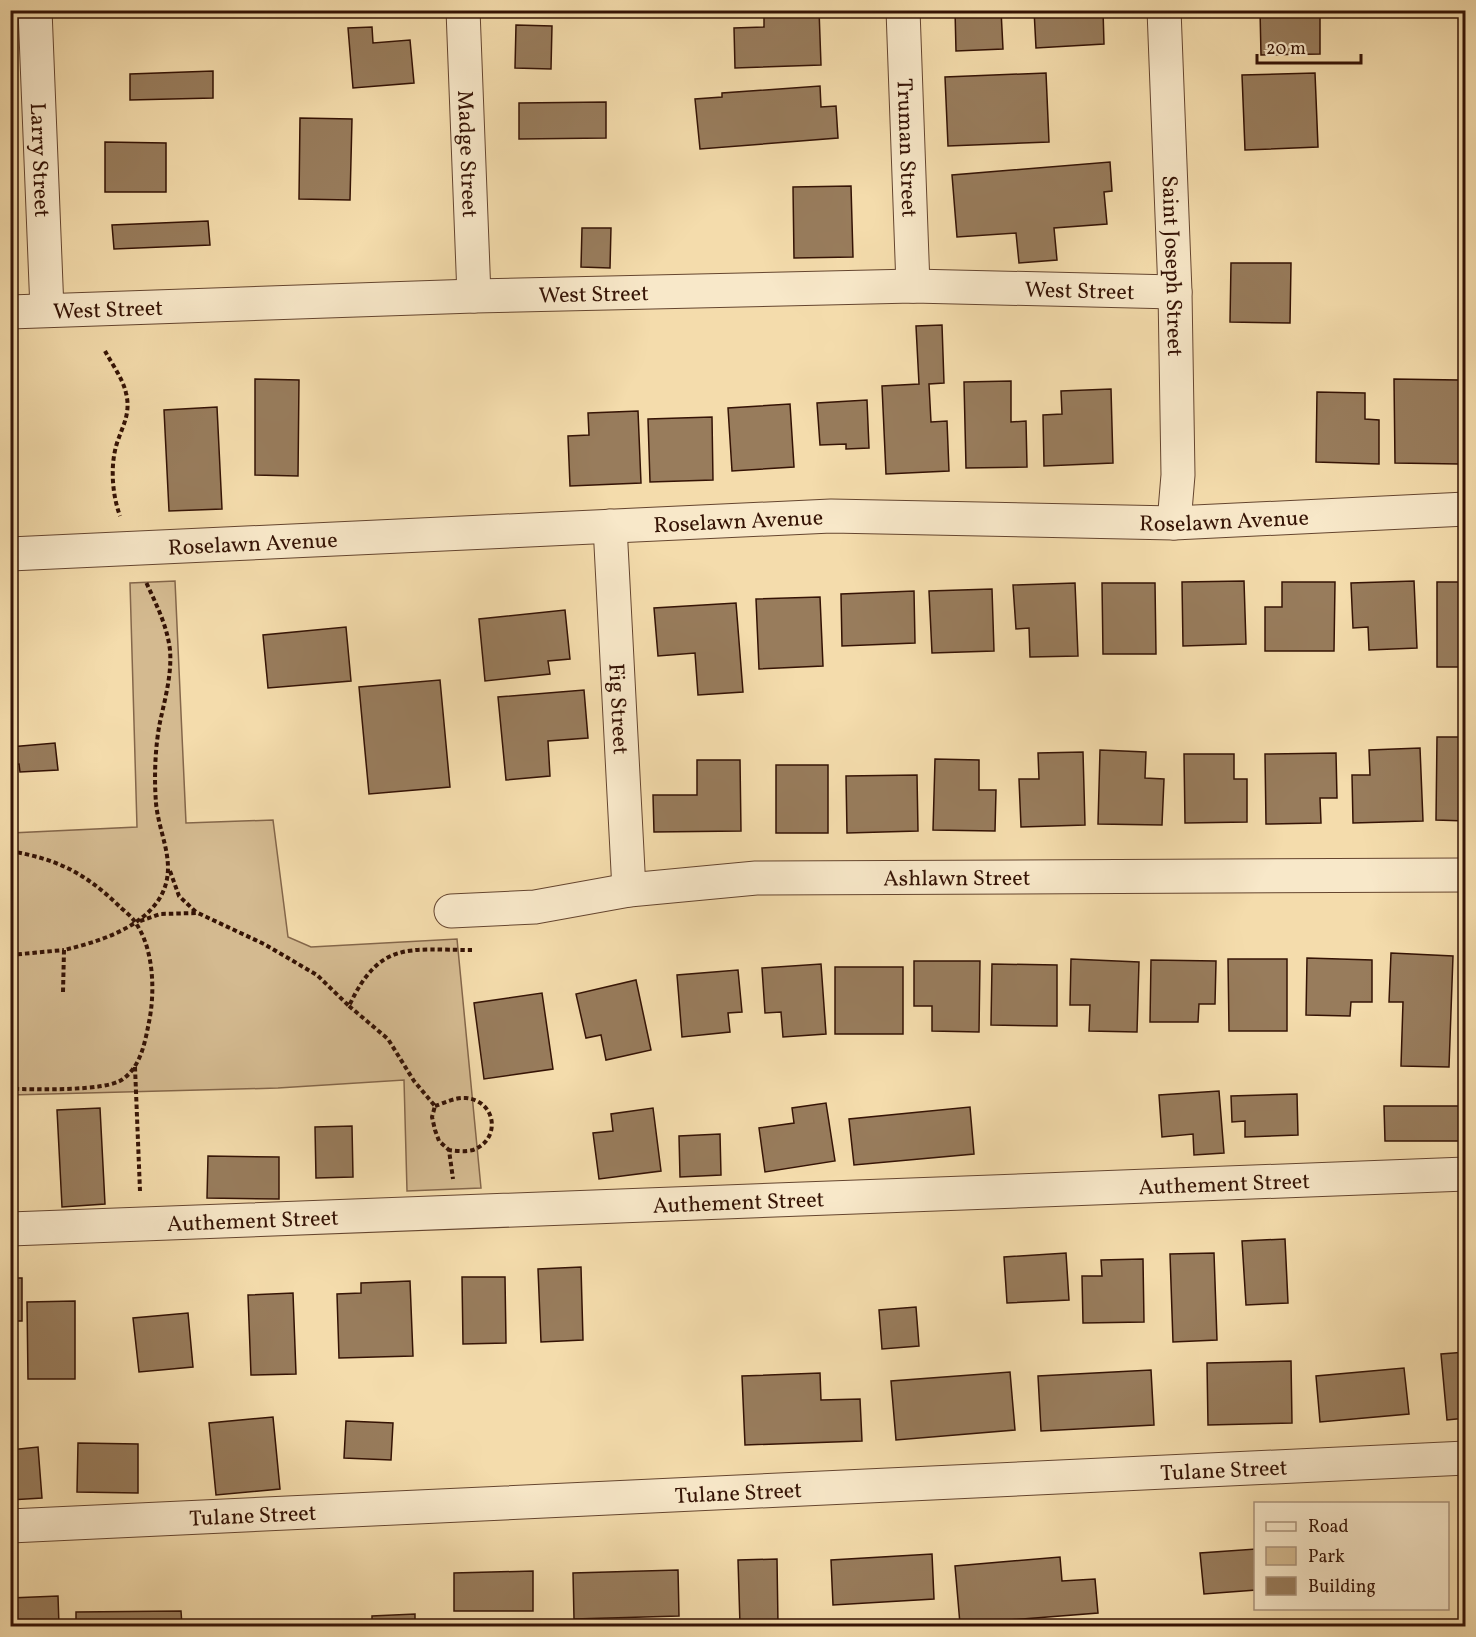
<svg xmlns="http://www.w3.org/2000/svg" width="1476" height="1637" font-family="Vollkorn,serif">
<rect width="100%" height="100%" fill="#f4dcac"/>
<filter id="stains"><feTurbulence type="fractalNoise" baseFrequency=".00333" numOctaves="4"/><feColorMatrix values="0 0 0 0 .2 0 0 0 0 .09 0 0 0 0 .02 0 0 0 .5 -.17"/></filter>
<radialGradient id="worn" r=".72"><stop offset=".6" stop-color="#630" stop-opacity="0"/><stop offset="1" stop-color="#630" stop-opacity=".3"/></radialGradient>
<path fill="#d4ba90" stroke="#84664a" stroke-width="1.5" d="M 175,581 L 186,823 L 273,820 L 288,937 L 311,947 L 457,939 L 481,1188 L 407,1191 L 404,1080 L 278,1088 L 11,1095 L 11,833 L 137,827 L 130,583 Z"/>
<path fill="#987c5c" stroke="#351305" stroke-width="1.5" d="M 764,10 L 819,10 L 821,65 L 735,68 L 734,28 L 764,27 Z
M 955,10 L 1001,10 L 1003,49 L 956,51 Z
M 1034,10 L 1103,10 L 1104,44 L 1036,48 Z
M 1260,10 L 1320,10 L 1320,54 L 1261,55 Z
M 516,25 L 552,26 L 551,69 L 515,68 Z
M 372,27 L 373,43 L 410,40 L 414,83 L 353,88 L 348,28 Z
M 213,71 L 213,98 L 130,100 L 130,74 Z
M 1046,73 L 1049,142 L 948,146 L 945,77 Z
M 1315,73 L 1318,147 L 1245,150 L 1242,75 Z
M 820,86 L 821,107 L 836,106 L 838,138 L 700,149 L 695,99 L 722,97 L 722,93 Z
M 606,102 L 606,138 L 519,139 L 519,103 Z
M 300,118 L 352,119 L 350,200 L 299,199 Z
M 105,142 L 166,143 L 166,192 L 105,192 Z
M 1110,162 L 1112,191 L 1104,192 L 1107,224 L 1054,228 L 1057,260 L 1019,263 L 1016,233 L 957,237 L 952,175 Z
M 851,186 L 853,257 L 794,258 L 793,187 Z
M 208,221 L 210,245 L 114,249 L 112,225 Z
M 582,228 L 611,228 L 610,268 L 581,267 Z
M 1231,263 L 1291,263 L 1290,323 L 1230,322 Z
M 942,325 L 944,383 L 929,384 L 931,422 L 947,421 L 949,471 L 886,474 L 882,386 L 919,384 L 916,326 Z
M 255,379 L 299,380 L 298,476 L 255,475 Z
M 1394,379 L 1459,380 L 1459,464 L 1395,463 Z
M 1011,381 L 1011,422 L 1026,421 L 1027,467 L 966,468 L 964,382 Z
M 1111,389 L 1113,463 L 1044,466 L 1043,415 L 1062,414 L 1061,391 Z
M 1317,392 L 1365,393 L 1365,419 L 1379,420 L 1379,464 L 1316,462 Z
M 867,400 L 869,448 L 846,449 L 846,444 L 820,445 L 817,403 Z
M 790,404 L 794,467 L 732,471 L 728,408 Z
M 217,407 L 222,509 L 169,511 L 164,410 Z
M 638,411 L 641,483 L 570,486 L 568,436 L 589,435 L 588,413 Z
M 712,417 L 713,480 L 650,482 L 648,419 Z
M 1244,581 L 1246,644 L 1183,646 L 1182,582 Z
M 1414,581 L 1417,648 L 1369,650 L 1368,627 L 1353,628 L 1351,583 Z
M 1282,582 L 1335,582 L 1334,651 L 1265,651 L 1265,607 L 1282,607 Z
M 1437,582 L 1466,582 L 1466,667 L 1437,667 Z
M 1075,583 L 1078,656 L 1030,657 L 1029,628 L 1016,629 L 1013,585 Z
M 1102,583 L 1155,583 L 1156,654 L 1103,654 Z
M 992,589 L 994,651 L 932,653 L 929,591 Z
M 914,591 L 915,643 L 842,646 L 841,594 Z
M 820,597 L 823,666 L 759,669 L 756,599 Z
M 736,603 L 743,692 L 698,695 L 695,653 L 658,656 L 654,608 Z
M 565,610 L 570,659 L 548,661 L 550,674 L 485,681 L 479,619 Z
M 346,627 L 351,681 L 268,688 L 263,635 Z
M 440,680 L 450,787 L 369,794 L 359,687 Z
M 584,690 L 588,738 L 548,741 L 550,776 L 506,780 L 498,697 Z
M 1437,737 L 1466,737 L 1466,821 L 1436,820 Z
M 55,743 L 58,770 L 20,772 L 19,764 L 10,765 L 10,747 Z
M 1420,748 L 1423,821 L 1353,823 L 1352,775 L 1370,775 L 1369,750 Z
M 1100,750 L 1146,752 L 1145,778 L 1164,779 L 1162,825 L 1098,824 Z
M 1083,752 L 1085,825 L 1021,827 L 1019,779 L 1039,779 L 1038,753 Z
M 1336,753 L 1337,798 L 1320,798 L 1321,823 L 1266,824 L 1265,754 Z
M 1184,754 L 1234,754 L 1234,779 L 1247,779 L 1247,822 L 1185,823 Z
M 935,759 L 979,760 L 979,790 L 996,790 L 995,831 L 933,830 Z
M 697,760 L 740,760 L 741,831 L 654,832 L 653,795 L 697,795 Z
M 776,765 L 828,765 L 828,833 L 776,833 Z
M 917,775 L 918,831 L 847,833 L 846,776 Z
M 1391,953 L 1453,956 L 1449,1067 L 1401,1066 L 1403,1002 L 1389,1002 Z
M 1307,958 L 1372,960 L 1372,1002 L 1351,1002 L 1350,1016 L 1306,1015 Z
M 1071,959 L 1139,962 L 1137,1032 L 1089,1031 L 1090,1005 L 1070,1005 Z
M 1228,959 L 1287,959 L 1287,1031 L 1229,1031 Z
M 1151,960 L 1216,961 L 1215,1004 L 1199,1004 L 1198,1022 L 1150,1022 Z
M 914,961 L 980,961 L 979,1032 L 932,1031 L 932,1006 L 914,1006 Z
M 821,964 L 826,1034 L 783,1037 L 781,1012 L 765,1013 L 762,968 Z
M 992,964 L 1057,965 L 1057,1026 L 991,1025 Z
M 835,967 L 903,967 L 903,1034 L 835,1034 Z
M 738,970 L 742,1012 L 728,1013 L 730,1032 L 682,1037 L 677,975 Z
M 636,980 L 651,1050 L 606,1060 L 601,1035 L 586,1038 L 576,994 Z
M 542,993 L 553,1069 L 484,1079 L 474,1003 Z
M 1219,1091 L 1224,1153 L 1194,1155 L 1193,1134 L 1162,1137 L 1159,1095 Z
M 1297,1094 L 1298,1135 L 1245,1137 L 1245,1121 L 1232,1122 L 1231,1096 Z
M 826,1103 L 835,1161 L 765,1172 L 759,1128 L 794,1123 L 792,1108 Z
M 1384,1106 L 1463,1106 L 1463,1141 L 1385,1141 Z
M 970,1107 L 974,1154 L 854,1165 L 849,1119 Z
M 100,1108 L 105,1204 L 62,1207 L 57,1110 Z
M 653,1108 L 661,1171 L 599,1179 L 593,1133 L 613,1131 L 611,1114 Z
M 352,1126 L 353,1177 L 316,1178 L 315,1127 Z
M 720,1134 L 721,1175 L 680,1177 L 679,1136 Z
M 208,1156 L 279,1157 L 279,1199 L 207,1198 Z
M 1285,1239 L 1288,1303 L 1246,1305 L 1242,1241 Z
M 1066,1253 L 1069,1300 L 1007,1303 L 1004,1257 Z
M 1214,1253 L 1217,1340 L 1173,1342 L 1170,1254 Z
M 1143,1259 L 1144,1322 L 1083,1323 L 1082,1276 L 1102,1276 L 1101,1260 Z
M 581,1267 L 583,1340 L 541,1342 L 538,1269 Z
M 462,1277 L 505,1277 L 506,1343 L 463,1344 Z
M 10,1278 L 22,1278 L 22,1321 L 10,1321 Z
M 410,1281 L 413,1356 L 339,1358 L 337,1294 L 361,1293 L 361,1283 Z
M 293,1293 L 296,1374 L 251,1375 L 248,1295 Z
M 75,1301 L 75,1379 L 28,1379 L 27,1302 Z
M 916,1307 L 919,1346 L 882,1349 L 879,1310 Z
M 188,1313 L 193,1367 L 139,1372 L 133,1318 Z
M 1466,1352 L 1466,1418 L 1447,1420 L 1441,1354 Z
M 1291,1361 L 1292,1423 L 1208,1425 L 1207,1363 Z
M 1404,1368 L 1409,1414 L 1320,1422 L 1316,1376 Z
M 1151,1370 L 1154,1425 L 1041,1431 L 1038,1376 Z
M 1010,1372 L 1015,1430 L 896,1440 L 891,1381 Z
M 820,1373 L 821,1400 L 860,1399 L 862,1441 L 745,1445 L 742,1376 Z
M 273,1417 L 280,1489 L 216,1495 L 209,1423 Z
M 346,1421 L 393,1423 L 391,1460 L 344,1458 Z
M 78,1443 L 138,1444 L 138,1493 L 77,1492 Z
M 38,1447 L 42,1498 L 10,1500 L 10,1450 Z
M 1256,1549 L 1256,1590 L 1204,1594 L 1200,1553 Z
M 932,1554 L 934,1599 L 833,1605 L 831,1560 Z
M 1060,1557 L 1062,1581 L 1095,1579 L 1098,1613 L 960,1624 L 955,1566 Z
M 777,1559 L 778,1624 L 740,1625 L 738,1560 Z
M 678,1570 L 679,1616 L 574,1619 L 573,1573 Z
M 533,1571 L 533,1611 L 454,1611 L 454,1573 Z
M 58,1596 L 59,1626 L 10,1626 L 10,1598 Z
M 181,1611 L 182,1626 L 76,1626 L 76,1612 Z
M 415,1614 L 415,1626 L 372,1626 L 372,1616 Z"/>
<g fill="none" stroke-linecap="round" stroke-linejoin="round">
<defs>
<g id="street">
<path id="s1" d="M 35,10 L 47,310"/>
<path id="s2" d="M 463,10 L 474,296"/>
<path id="s3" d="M 903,10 L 913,286"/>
<path id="s4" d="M 1164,10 L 1175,292 L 1178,475 L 1174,523"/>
<path id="s5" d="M 10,312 L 474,296 L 913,286 L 1175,292"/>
<path id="s6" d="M 610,526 L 629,890"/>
<path id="s7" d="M 10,554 L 831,516 L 1174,523 L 1466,509"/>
<path id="s8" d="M 451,911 L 535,907 L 629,890 L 756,878 L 1466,875"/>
<path id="s9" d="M 10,1229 L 1466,1174"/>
<path id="s10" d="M 10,1526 L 1466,1458"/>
</g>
</defs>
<use href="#street" stroke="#65452f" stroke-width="35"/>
<path stroke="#351305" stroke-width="4" stroke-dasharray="4.5 3" stroke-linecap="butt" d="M 105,351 C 112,364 123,379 126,393 C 131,413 123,425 117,443 C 110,465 112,494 120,516
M 10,851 C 57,859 85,873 118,905 C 124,911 133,917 137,925 C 154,951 155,993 149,1022 C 145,1042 141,1066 123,1079 C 106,1092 34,1089 10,1089
M 170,871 L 179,896 L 197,913
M 140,921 L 160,914 L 198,913 L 264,944 L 317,975 L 349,1006 C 380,940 408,950 472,950
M 10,955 L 64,950
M 63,992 L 64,950 C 98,942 143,928 161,896 C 178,864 159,836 156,803 C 154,778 155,747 160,722 C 165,699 172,674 170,650 C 167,625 156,604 146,582
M 349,1006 L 388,1039 L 414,1081 L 435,1106 L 432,1117 L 435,1130 L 439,1141 L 449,1150 L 453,1179
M 135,1067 L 140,1191
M 435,1106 C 444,1103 456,1097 466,1098 C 497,1101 501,1140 473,1150 C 466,1152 456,1151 449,1150"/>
<use href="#street" stroke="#f8e8c9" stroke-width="33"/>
</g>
<g text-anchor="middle" stroke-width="5" stroke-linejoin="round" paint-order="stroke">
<g font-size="22" fill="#351305" stroke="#f8e8c9">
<text dy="8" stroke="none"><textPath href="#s3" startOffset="138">Truman Street</textPath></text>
<text dy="8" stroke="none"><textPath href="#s2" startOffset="144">Madge Street</textPath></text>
<text dy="8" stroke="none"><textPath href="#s1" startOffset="150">Larry Street</textPath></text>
<text dy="8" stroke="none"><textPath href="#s4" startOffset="256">Saint Joseph Street</textPath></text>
<text dy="8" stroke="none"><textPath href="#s5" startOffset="1070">West Street</textPath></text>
<text dy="8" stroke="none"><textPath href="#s5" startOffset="584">West Street</textPath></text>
<text dy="8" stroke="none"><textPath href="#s5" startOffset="98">West Street</textPath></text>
<text dy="8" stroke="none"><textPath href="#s7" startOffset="1215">Roselawn Avenue</textPath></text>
<text dy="8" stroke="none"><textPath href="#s7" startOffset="729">Roselawn Avenue</textPath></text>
<text dy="8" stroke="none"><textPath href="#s7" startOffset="243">Roselawn Avenue</textPath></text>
<text dy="8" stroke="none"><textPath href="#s6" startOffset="183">Fig Street</textPath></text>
<text dy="8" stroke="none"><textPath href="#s8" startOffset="508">Ashlawn Street</textPath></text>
<text dy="8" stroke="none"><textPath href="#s9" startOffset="1215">Authement Street</textPath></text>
<text dy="8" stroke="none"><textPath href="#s9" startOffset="729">Authement Street</textPath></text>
<text dy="8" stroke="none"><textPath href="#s9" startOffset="243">Authement Street</textPath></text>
<text dy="8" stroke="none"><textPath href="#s10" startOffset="1215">Tulane Street</textPath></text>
<text dy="8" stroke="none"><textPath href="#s10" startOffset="729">Tulane Street</textPath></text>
<text dy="8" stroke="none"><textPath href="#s10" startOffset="243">Tulane Street</textPath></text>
</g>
</g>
<rect width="1476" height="1637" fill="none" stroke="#f4dcac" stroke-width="36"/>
<rect x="12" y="12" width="1452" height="1613" fill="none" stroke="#351305" stroke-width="3"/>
<rect x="18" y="18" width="1440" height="1601" fill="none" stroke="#351305" stroke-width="1.5"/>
<rect x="1254" y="1502" width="195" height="108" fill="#f8e8c9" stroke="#aa937b" stroke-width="1.5"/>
<rect x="1266" y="1522" width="30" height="9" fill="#f8e8c9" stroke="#aa937b" stroke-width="1.5"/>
<text x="1308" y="1532" font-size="18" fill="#351305">Road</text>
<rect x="1266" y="1547" width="30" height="18" fill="#d4ba90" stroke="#aa937b" stroke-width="1.5"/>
<text x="1308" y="1562" font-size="18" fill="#351305">Park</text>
<rect x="1266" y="1577" width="30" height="18" fill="#987c5c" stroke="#aa937b" stroke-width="1.5"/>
<text x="1308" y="1592" font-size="18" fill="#351305">Building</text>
<path d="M1257 54v9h104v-9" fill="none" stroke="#351305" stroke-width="3"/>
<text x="1266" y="54" font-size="18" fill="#351305" stroke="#f8e8c9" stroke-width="4.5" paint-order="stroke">20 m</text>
<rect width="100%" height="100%" filter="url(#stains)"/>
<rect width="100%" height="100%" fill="url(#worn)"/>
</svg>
